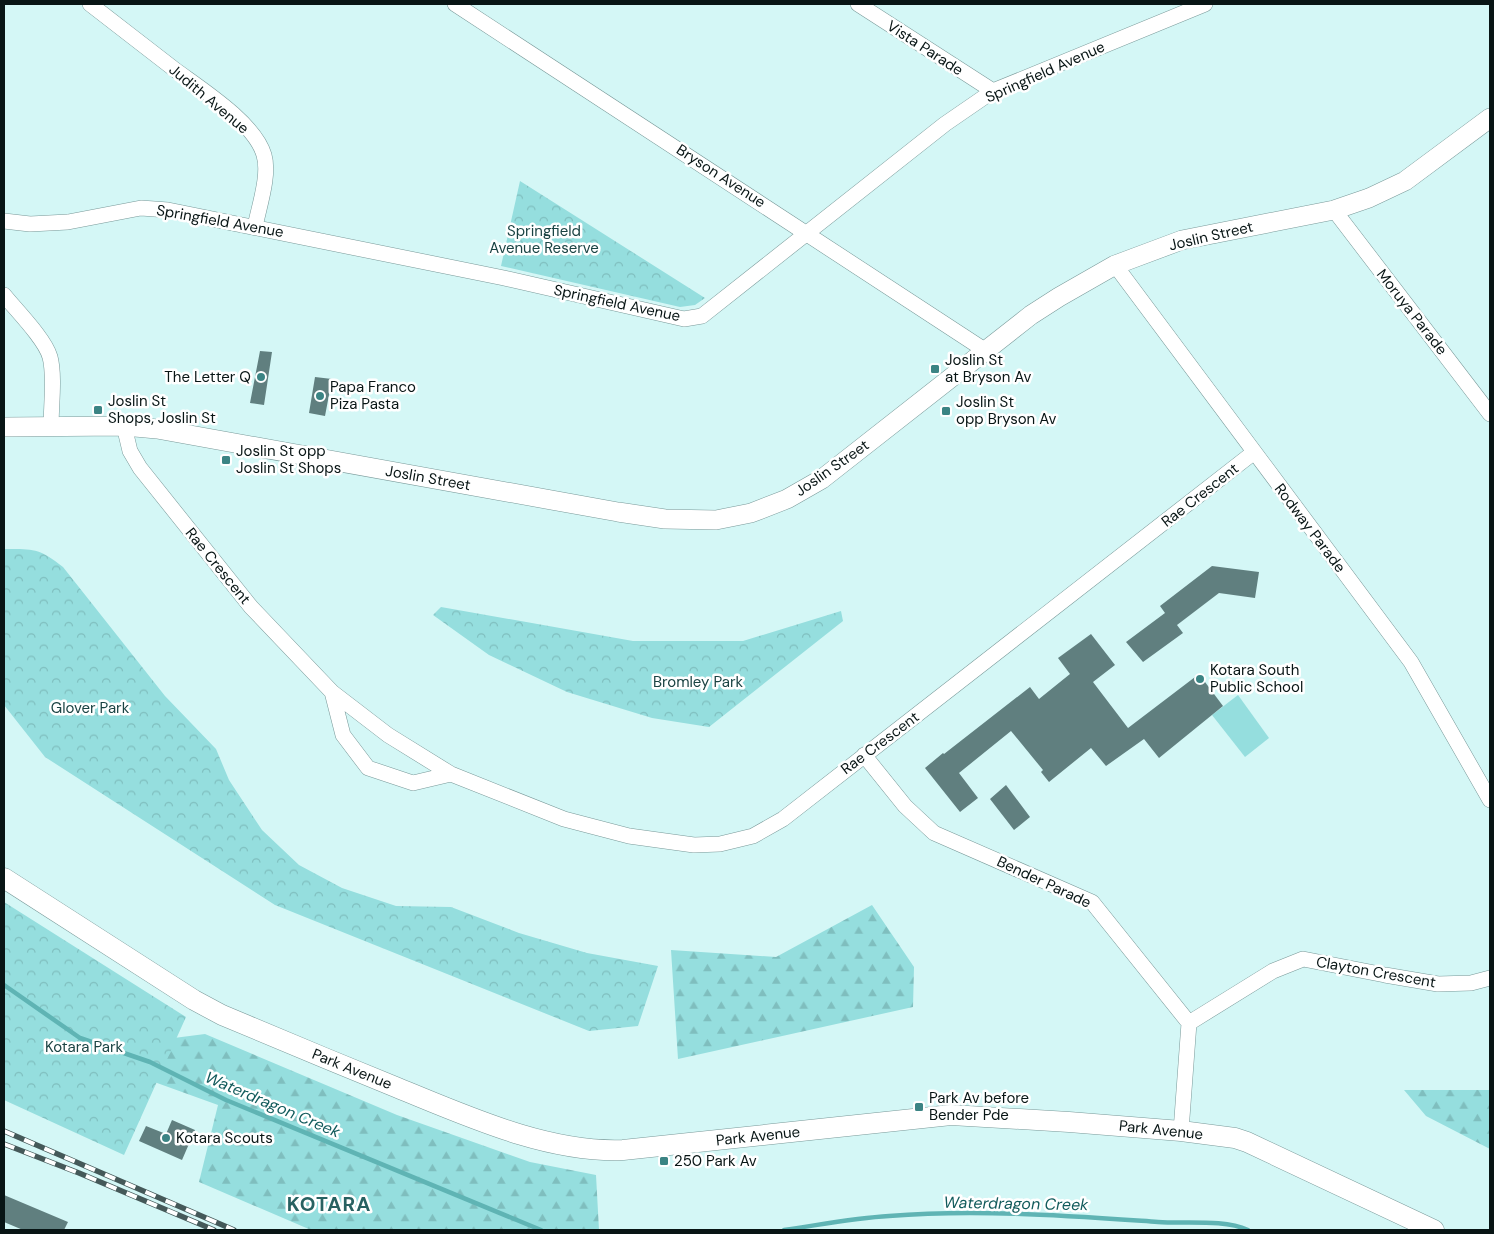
<svg xmlns="http://www.w3.org/2000/svg" width="1494" height="1234" font-family="'DM Sans',sans-serif">
<defs>
<pattern id="forest-firs" width="22" height="20" patternUnits="userSpaceOnUse" patternTransform="scale(1.25)"><rect width="22" height="20" fill="#95dede"/><path d="M5 1l3.5 6h-7zM16 11l3.5 6h-7z" fill="#7fbebe"/></pattern>
<pattern id="park-crowns" width="20" height="18" patternUnits="userSpaceOnUse" patternTransform="scale(1.25)"><rect width="20" height="18" fill="#95dede"/><path d="M2 6a3 3 0 1 1 6 0M12 15a3 3 0 1 1 6 0" fill="none" stroke="#7fbebe"/></pattern>
</defs>
<rect width="100%" height="100%" fill="#d4f7f6"/>
<path fill="#95dede" d="M 1238,695 L 1269,738 L 1245,757 L 1212,715 Z"/>
<path fill="url(#forest-firs)" d="M 872,905 L 914,967 L 913,1007 L 678,1059 L 671,950 L 776,957 Z
M 205,1034 L 397,1115 L 530,1162 L 596,1175 L 599,1230 L 311,1230 L 199,1182 L 218,1105 L 146,1079 L 135,1043 Z
M 1404,1090 L 1490,1090 L 1490,1149 L 1426,1116 Z"/>
<path fill="url(#park-crowns)" d="M 520,181 L 705,298 L 695,305 L 680,307 L 501,266 Z
M 4,549 C 34,549 39,548 63,567 L 165,696 L 216,749 L 229,780 L 262,830 L 299,865 L 342,888 L 396,906 L 451,907 L 519,933 L 587,953 L 658,966 L 638,1026 L 589,1031 L 275,905 L 45,757 L 4,705 Z
M 441,607 L 633,641 L 743,641 L 841,611 L 843,621 L 709,727 L 652,718 L 567,692 L 489,655 L 433,615 Z
M 4,902 L 186,1017 L 124,1155 L 4,1100 Z"/>
<g fill="none" stroke-linecap="round" stroke-linejoin="round">
<path stroke="#5fb4b4" stroke-width="4.5" d="M 4,985 L 80,1038 L 150,1062 L 226,1100 L 541,1230
M 784,1230 C 819,1225 854,1218 889,1216 C 979,1209 1069,1216 1158,1222 C 1186,1224 1223,1219 1248,1230"/>
</g>
<path fill="#607f7f" d="M 260,351 L 272,352 L 264,405 L 250,403 Z
M 315,377 L 332,379 L 325,416 L 309,413 Z
M 1212,566 L 1259,572 L 1255,598 L 1219,593 L 1177,625 L 1183,633 L 1143,662 L 1126,642 L 1165,613 L 1160,606 Z
M 1091,634 L 1115,665 L 1093,682 L 1128,728 L 1199,674 L 1223,706 L 1159,758 L 1144,739 L 1106,766 L 1091,748 L 1049,782 L 1041,772 L 1043,770 L 1011,731 L 959,773 L 978,798 L 960,812 L 925,768 L 943,753 L 944,754 L 1030,687 L 1039,699 L 1070,674 L 1058,658 Z
M 1006,785 L 1030,817 L 1014,830 L 990,799 Z
M 172,1120 L 195,1130 L 182,1160 L 139,1141 L 146,1126 L 166,1134 Z
M 4,1195 L 68,1222 L 64,1230 L 23,1230 L 4,1222 Z"/>
<g fill="none" stroke-linecap="round" stroke-linejoin="round">
<defs>
<path id="minor" d="M 90,4 C 118,26 146,47 174,69 C 201,89 255,123 264,155 C 270,175 259,206 255,227
M 455,4 L 986,351
M 858,4 L 993,91
M 1334,210 L 1490,414
M 4,221 L 30,224 L 68,222 L 141,208 L 168,210 L 504,278 L 684,319 L 702,316 L 945,124 L 993,91 L 1205,4
M 1115,265 L 1411,662 L 1490,800
M 4,295 C 16,310 45,339 50,357 C 55,375 51,408 51,427
M 124,426 L 130,451 L 140,468 L 251,607 L 332,692 L 388,735 L 451,774 L 564,819 L 629,836 L 694,845 L 720,844 L 753,836 L 783,819 L 1253,453
M 332,692 L 343,735 L 368,768 L 413,783 L 451,774
M 864,755 L 905,806 L 934,833 L 1092,902 L 1189,1023 L 1181,1131
M 1189,1023 L 1273,971 L 1303,959 L 1385,975 L 1438,984 L 1471,983 L 1490,978"/>
<path id="tertiary" d="M 4,427 L 124,426 L 157,429 L 618,512 L 665,519 L 716,520 L 751,513 L 787,499 L 822,479 L 1031,315 L 1059,297 L 1115,265 L 1182,240 L 1334,210 L 1369,198 L 1405,181 L 1490,118"/>
<path id="secondary" d="M 4,878 L 194,1000 L 222,1015 C 281,1040 339,1064 398,1088 C 467,1116 547,1153 623,1150 L 951,1115 L 1069,1122 L 1181,1131 L 1235,1138 L 1247,1142 L 1434,1230"/>
</defs>
<use href="#minor" stroke="#799999" stroke-width="16"/>
<use href="#tertiary" stroke="#799999" stroke-width="20"/>
<use href="#secondary" stroke="#799999" stroke-width="21"/>
<use href="#minor" stroke="#fff" stroke-width="15"/>
<use href="#tertiary" stroke="#fff" stroke-width="19"/>
<use href="#secondary" stroke="#fff" stroke-width="20"/>
<defs>
<path id="rail" d="M 4,1131 L 234,1230
M 4,1144 L 79,1173 L 214,1230"/>
</defs>
<use href="#rail" stroke="#455959" stroke-width="5.5"/>
<use href="#rail" stroke="#fff" stroke-width="4" stroke-dasharray="11" stroke-linecap="butt"/>
</g>
<g fill="#3b8484" stroke="#fff" stroke-width="2">
<rect x="930" y="364" width="10" height="10" rx="2.5"/>
<circle cx="261" cy="377" r="5"/>
<circle cx="320" cy="396" r="5"/>
<rect x="93" y="405" width="10" height="10" rx="2.5"/>
<rect x="941" y="406" width="10" height="10" rx="2.5"/>
<rect x="221" y="455" width="10" height="10" rx="2.5"/>
<circle cx="1200" cy="679" r="5"/>
<rect x="914" y="1102" width="10" height="10" rx="2.5"/>
<circle cx="166" cy="1138" r="5"/>
<rect x="659" y="1156" width="10" height="10" rx="2.5"/>
</g>
<g text-anchor="middle" stroke-width="5" stroke-linejoin="round" paint-order="stroke">
<g font-size="15" fill="#081515" stroke="#fff">
<text transform="translate(925 48) rotate(33)" y="5">Vista Parade</text>
<text transform="translate(1045 72) rotate(-24)" y="5">Springfield Avenue</text>
<text transform="translate(209 99) rotate(40)" y="5">Judith Avenue</text>
<text transform="translate(721 176) rotate(33)" y="5">Bryson Avenue</text>
<text transform="translate(220 221) rotate(10)" y="5">Springfield Avenue</text>
<text transform="translate(1211 236) rotate(-13)" y="5">Joslin Street</text>
<text transform="translate(617 303) rotate(12)" y="5">Springfield Avenue</text>
<text transform="translate(1412 312) rotate(52)" y="5">Moruya Parade</text>
<text transform="translate(832 468) rotate(-35)" y="5">Joslin Street</text>
<text transform="translate(428 478) rotate(10)" y="5">Joslin Street</text>
<text transform="translate(1200 495) rotate(-38)" y="5">Rae Crescent</text>
<text transform="translate(1310 528) rotate(53)" y="5">Rodway Parade</text>
<text transform="translate(218 566) rotate(51)" y="5">Rae Crescent</text>
<text transform="translate(880 743) rotate(-37)" y="5">Rae Crescent</text>
<text transform="translate(1044 882) rotate(25)" y="5">Bender Parade</text>
<text transform="translate(1376 972) rotate(10)" y="5">Clayton Crescent</text>
<text transform="translate(352 1069) rotate(22)" y="5">Park Avenue</text>
<text transform="translate(1161 1130) rotate(6)" y="5">Park Avenue</text>
<text transform="translate(758 1136) rotate(-6)" y="5">Park Avenue</text>
</g>
<g font-size="15" fill="#1a4343" stroke="#fff">
<text x="544" y="236">Springfield<tspan x="544" dy="17">Avenue Reserve</tspan></text>
<text x="698" y="687">Bromley Park</text>
<text x="90" y="713">Glover Park</text>
<text x="84" y="1052">Kotara Park</text>
</g>
<g font-size="15" fill="#081515" stroke="#fff" text-anchor="start">
<text x="945" y="365">Joslin St<tspan x="945" dy="17">at Bryson Av</tspan></text>
<text x="251" y="382" text-anchor="end">The Letter Q</text>
<text x="330" y="392">Papa Franco<tspan x="330" dy="17">Piza Pasta</tspan></text>
<text x="108" y="406">Joslin St<tspan x="108" dy="17">Shops, Joslin St</tspan></text>
<text x="956" y="407">Joslin St<tspan x="956" dy="17">opp Bryson Av</tspan></text>
<text x="236" y="456">Joslin St opp<tspan x="236" dy="17">Joslin St Shops</tspan></text>
<text x="1210" y="675">Kotara South<tspan x="1210" dy="17">Public School</tspan></text>
<text x="929" y="1103">Park Av before<tspan x="929" dy="17">Bender Pde</tspan></text>
<text x="176" y="1143">Kotara Scouts</text>
<text x="674" y="1166">250 Park Av</text>
</g>
<g font-size="16" font-style="italic" fill="#125b5c" stroke="#fff">
<text transform="translate(273 1104) rotate(23)" y="6">Waterdragon Creek</text>
<text transform="translate(1016 1203) rotate(1)" y="6">Waterdragon Creek</text>
</g>
<g font-size="20" font-weight="bold" letter-spacing="1" fill="#276161" stroke="#fff">
<text x="329" y="1211">KOTARA</text>
</g>
</g>
<rect width="1494" height="1234" fill="none" stroke="#081515" stroke-width="10"/>
</svg>
